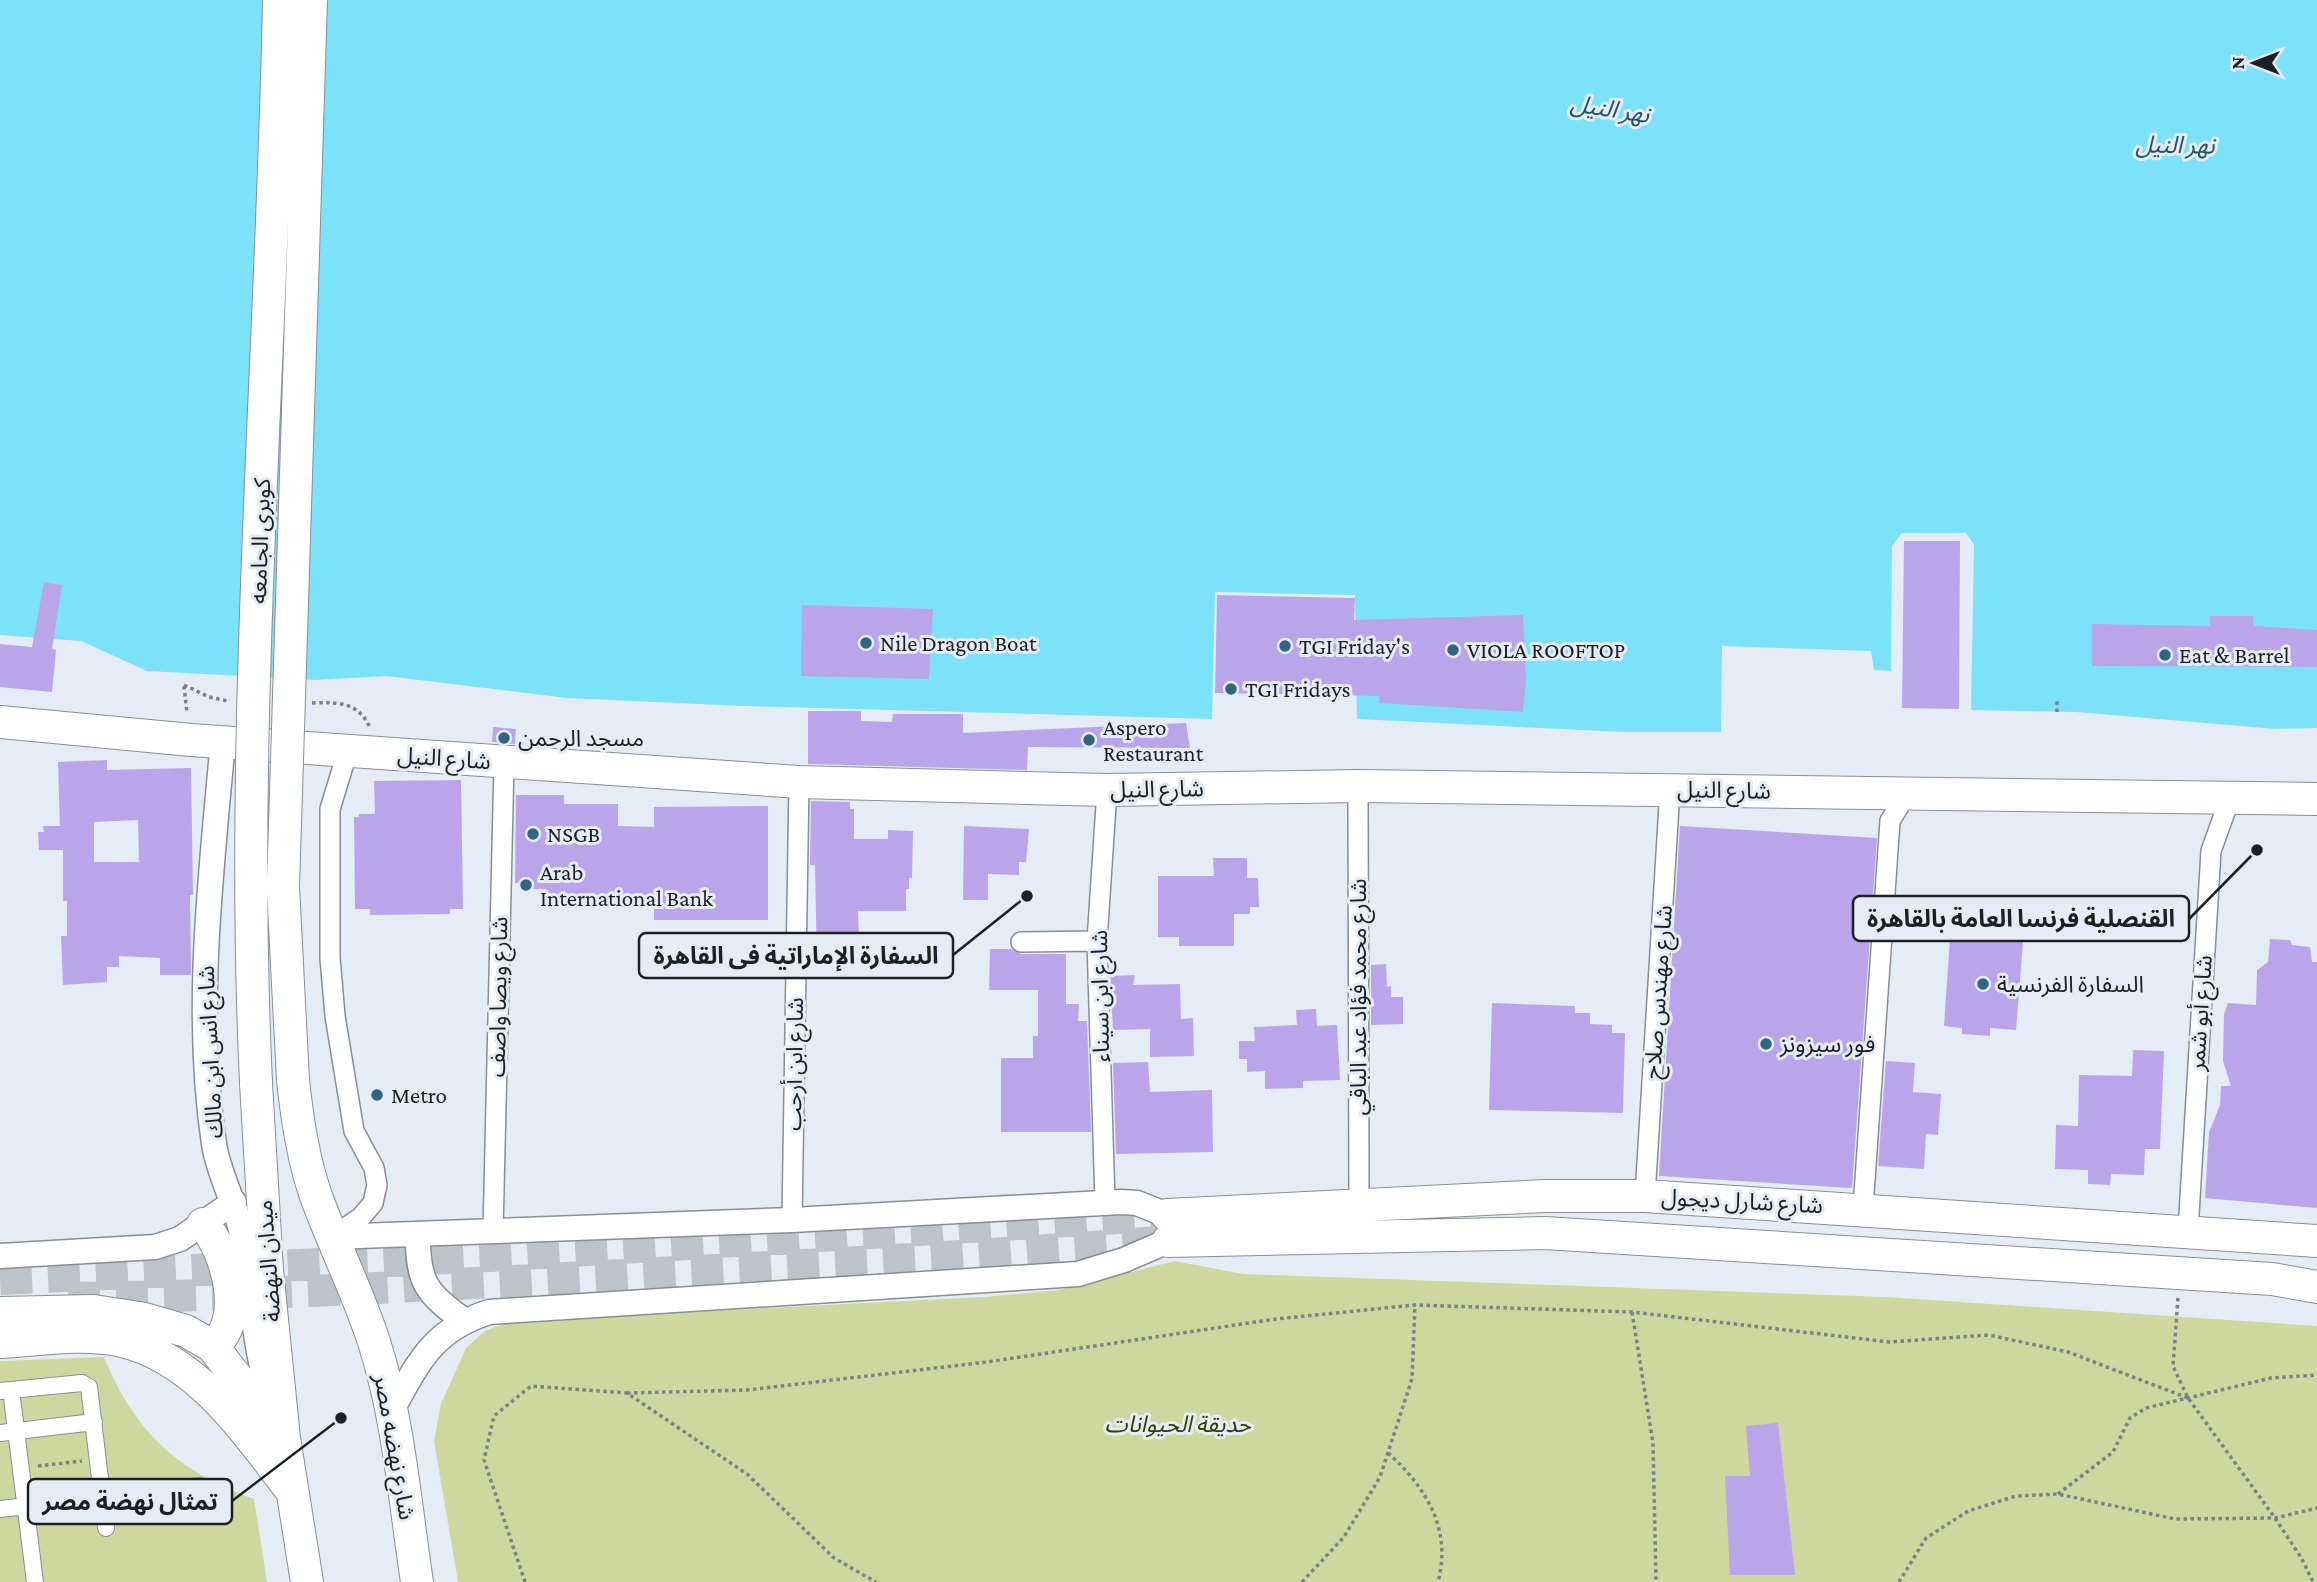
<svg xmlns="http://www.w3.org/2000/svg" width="2317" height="1582" font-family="'Crimson Pro','Noto Sans Arabic',serif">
<rect width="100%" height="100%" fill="#e5ecf5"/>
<path fill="#ced89e" d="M 1175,1261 L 1243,1274 L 1886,1297 L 2317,1326 L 2317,1582 L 458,1582 L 434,1441 L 441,1404 L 466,1348 L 485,1331 L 512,1321 L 983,1297 L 1060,1290 Z
M 104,1357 C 135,1433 178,1471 254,1499 L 267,1582 L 0,1582 L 0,1361 Z"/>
<path fill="#7ce2f9" d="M 0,0 L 2317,0 L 2317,728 L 2276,729 L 2076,712 L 1971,710 L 1974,545 L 1966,533 L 1902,533 L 1892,546 L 1891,671 L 1874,670 L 1871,651 L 1722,646 L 1721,732 L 1624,732 L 1357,719 L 1355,595 L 1215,592 L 1212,719 L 743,706 L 567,698 L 386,676 L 316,680 L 147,671 L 81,641 L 0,635 Z"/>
<path fill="#baa5ea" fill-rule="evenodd" d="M 1904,541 L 1960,541 L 1959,709 L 1902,708 Z
M 44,582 L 62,585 L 52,649 L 56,650 L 52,692 L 0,687 L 0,644 L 32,647 Z
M 1217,595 L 1355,598 L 1354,620 L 1523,615 L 1526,681 L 1523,712 L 1379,703 L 1380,696 L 1215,693 Z
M 802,605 L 933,609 L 929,679 L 801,676 Z
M 2210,616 L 2253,616 L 2254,626 L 2317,630 L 2317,667 L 2092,666 L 2092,624 L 2210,626 Z
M 808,711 L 861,711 L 861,721 L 892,722 L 893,714 L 963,714 L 963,733 L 1186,723 L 1190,748 L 1028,747 L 1027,770 L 808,764 Z
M 493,727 L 516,729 L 515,744 L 492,742 Z
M 107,760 L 107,770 L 191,768 L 193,895 L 190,895 L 191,975 L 160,975 L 160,958 L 119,956 L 119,967 L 107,967 L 107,982 L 63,985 L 61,936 L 67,936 L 67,901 L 63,901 L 63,850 L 39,850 L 38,832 L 44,832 L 43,826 L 60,826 L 58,762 ZM 138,820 L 139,862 L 94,862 L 94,822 Z
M 461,780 L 463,909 L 450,909 L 450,914 L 370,915 L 370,909 L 355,909 L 354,817 L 359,817 L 359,814 L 375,814 L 374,781 Z
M 516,795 L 564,795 L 564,804 L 618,804 L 618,826 L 654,827 L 654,807 L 768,806 L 768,920 L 654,920 L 654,896 L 546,895 L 546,889 L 531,889 L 531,883 L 515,883 Z
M 811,801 L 850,802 L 850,809 L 854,809 L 854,839 L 888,839 L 888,830 L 913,831 L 912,878 L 909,878 L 909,889 L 906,889 L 906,911 L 858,911 L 860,965 L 817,966 L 815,865 L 810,865 Z
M 964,826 L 1029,829 L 1026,862 L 1019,862 L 1019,875 L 988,874 L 988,900 L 963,900 Z
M 1680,826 L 1877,838 L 1852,1188 L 1659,1176 Z
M 1213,858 L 1247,858 L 1247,878 L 1258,878 L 1259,907 L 1250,907 L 1250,914 L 1234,914 L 1234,946 L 1179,946 L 1179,937 L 1158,937 L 1158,876 L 1214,876 Z
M 1978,928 L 2012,930 L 2011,942 L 2023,942 L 2016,1030 L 1990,1028 L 1990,1036 L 1962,1034 L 1962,1028 L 1944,1026 L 1950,938 L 1977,940 Z
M 2270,939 L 2290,940 L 2292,945 L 2310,947 L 2312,962 L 2317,962 L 2317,1208 L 2205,1198 L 2209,1132 L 2220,1105 L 2221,1086 L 2231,1086 L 2223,1061 L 2224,1014 L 2228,1003 L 2256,1005 L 2257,970 L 2268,962 Z
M 990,949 L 1011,949 L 1021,954 L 1066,954 L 1066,1004 L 1079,1004 L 1078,1021 L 1087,1021 L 1091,1132 L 1001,1132 L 1001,1058 L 1033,1058 L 1033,1036 L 1038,1036 L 1038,990 L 989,990 Z
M 1386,964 L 1387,987 L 1391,986 L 1391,997 L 1403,997 L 1403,1024 L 1371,1025 L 1371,965 Z
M 1135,975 L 1133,985 L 1180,984 L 1181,1019 L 1193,1018 L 1194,1056 L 1150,1057 L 1150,1029 L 1113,1030 L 1110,976 Z
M 1492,1003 L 1575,1006 L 1575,1013 L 1590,1013 L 1590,1024 L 1612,1025 L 1612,1033 L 1625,1033 L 1623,1113 L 1489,1110 Z
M 1316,1009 L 1317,1026 L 1337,1025 L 1340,1080 L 1303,1081 L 1303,1088 L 1265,1089 L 1265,1071 L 1247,1072 L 1247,1059 L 1239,1059 L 1239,1041 L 1255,1041 L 1254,1027 L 1297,1025 L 1296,1010 Z
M 2133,1050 L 2164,1051 L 2160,1149 L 2145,1149 L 2144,1175 L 2111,1174 L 2110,1185 L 2088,1184 L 2088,1170 L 2055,1169 L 2056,1125 L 2078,1126 L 2079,1075 L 2132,1076 Z
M 1886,1061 L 1915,1063 L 1913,1092 L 1941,1094 L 1938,1135 L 1926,1134 L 1924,1169 L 1878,1166 Z
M 1148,1062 L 1150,1092 L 1212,1090 L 1213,1152 L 1116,1154 L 1113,1063 Z
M 1778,1423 L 1795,1575 L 1730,1575 L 1725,1476 L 1750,1476 L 1746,1426 Z"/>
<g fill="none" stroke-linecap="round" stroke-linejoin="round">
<path stroke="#bdc3cb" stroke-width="32" stroke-dasharray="32 16" stroke-linecap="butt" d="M 0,1279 L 490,1256 L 1167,1215
M 68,1298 C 253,1296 436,1285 621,1275 C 803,1265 986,1256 1168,1241"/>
<defs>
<path id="pedestrian" d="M 11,1390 L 35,1582
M 0,1391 L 82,1383 L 89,1387 L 106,1528
M 0,1433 L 94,1422
M 0,1509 L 200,1486"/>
<path id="minor" d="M 1358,786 L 1359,1207
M 1021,942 L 1097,941
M 1645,1196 L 1670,789
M 1105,1202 L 1097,941 L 1107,790
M 1863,1208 L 1890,821 L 1907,793
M 792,1220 L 799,782
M 2188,1231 L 2211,851 L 2230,798
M 493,1232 L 504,763
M 332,1237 L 361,1217 L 373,1203 L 377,1185 L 374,1168 L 354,1131 L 335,1016 L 330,958 L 330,809 L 348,750"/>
<path id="tertiary" d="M 223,741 C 211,875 194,1010 214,1144 C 219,1177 238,1207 243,1240 C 251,1294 255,1345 269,1397
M 418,1235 C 417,1281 427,1295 464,1320
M 332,1237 L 792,1220 L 1121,1202 L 1137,1203 L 1167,1215
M 0,1256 L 155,1247 L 180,1239 L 234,1202
M 392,1410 C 419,1361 433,1330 489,1312 L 1078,1274 L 1124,1260 L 1168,1241"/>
<path id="primary" d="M 0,722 L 191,740 L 799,782 L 1107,790 L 1358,786 L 2317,799
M 293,1080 C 297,1119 303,1159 316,1196 C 334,1246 359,1294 375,1345 C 399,1422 405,1503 417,1582
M 256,1083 L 267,1270 L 284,1438 L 307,1582
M 1167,1215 L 1545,1196 L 1645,1196 L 2317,1241
M 203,1224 C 227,1250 247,1322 212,1346
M 1168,1241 L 1545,1233 L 2272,1279 L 2317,1287
M 0,1313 L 94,1311 L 145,1319 L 186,1331 L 212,1346 L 284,1438
M 0,1342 C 39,1340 84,1332 122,1341 C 198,1359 246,1432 291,1490"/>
</defs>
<use href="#pedestrian" stroke="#888e96" stroke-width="18"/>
<use href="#minor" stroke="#888e96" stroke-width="22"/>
<use href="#tertiary" stroke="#888e96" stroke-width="27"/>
<use href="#primary" stroke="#888e96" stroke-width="34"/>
<path stroke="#7d8187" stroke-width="3.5" stroke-dasharray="3.5 3.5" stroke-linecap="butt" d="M 184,685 L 209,697 L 228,701
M 184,686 L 187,713
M 312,703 C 338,702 359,702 370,728
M 2057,712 L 2057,700
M 2178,1298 L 2173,1366 L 2188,1398 L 2275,1518 L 2302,1559 L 2313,1582
M 1632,1312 L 1653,1443 L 1656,1582
M 627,1393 L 747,1390 L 987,1362 L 1276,1319 L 1415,1305 L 1632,1312 L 1889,1342 L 1989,1335 L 2068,1352 L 2188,1398
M 1388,1453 C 1426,1487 1452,1529 1438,1582
M 38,1466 L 82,1461
M 2058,1494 L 2113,1452 L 2130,1418 L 2146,1408 L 2271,1378 L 2317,1375
M 525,1582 L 484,1460 L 494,1416 L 531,1386 L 627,1393 L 747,1474 L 834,1558 L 876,1582
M 1302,1582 L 1344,1537 L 1380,1477 L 1412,1379 L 1415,1305
M 1899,1582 L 1926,1538 L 1968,1511 L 2016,1496 L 2058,1494 L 2175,1519 L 2275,1518 L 2317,1508"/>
<use href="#pedestrian" stroke="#fff" stroke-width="16"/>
<use href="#minor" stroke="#fff" stroke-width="19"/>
<use href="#tertiary" stroke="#fff" stroke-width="24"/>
<use href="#primary" stroke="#fff" stroke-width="32"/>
<defs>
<path id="primary-bridge" d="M 293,1080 L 283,887 L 311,0
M 256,1083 C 239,722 272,361 279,0"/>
</defs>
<use href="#primary-bridge" stroke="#888e96" stroke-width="34" stroke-linecap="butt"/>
<use href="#primary-bridge" stroke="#fff" stroke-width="32"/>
</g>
<g fill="#2f6681" stroke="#e5ecf5" stroke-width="2.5">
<circle cx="866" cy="643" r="7"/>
<circle cx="1285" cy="646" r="7"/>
<circle cx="1453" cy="650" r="7"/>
<circle cx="2165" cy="655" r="7"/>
<circle cx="1231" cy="689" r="7"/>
<circle cx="504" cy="738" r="7"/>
<circle cx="1089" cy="740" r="7"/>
<circle cx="533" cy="834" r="7"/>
<circle cx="526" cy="885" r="7"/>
<circle cx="1983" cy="984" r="7"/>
<circle cx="1766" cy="1044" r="7"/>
<circle cx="377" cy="1095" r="7"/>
</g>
<g text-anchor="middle" stroke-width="6" stroke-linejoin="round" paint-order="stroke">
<g font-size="23" fill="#1d2023" stroke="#e5ecf5">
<text transform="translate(260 541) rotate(-88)" y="8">كوبرى الجامعه</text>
<text transform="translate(444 758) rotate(4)" y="8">شارع النيل</text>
<text transform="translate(1157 789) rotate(-1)" y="8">شارع النيل</text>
<text transform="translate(1724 790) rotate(1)" y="8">شارع النيل</text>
<text transform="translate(1658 992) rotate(-86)" y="8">شارع مهندس صلاح</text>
<text transform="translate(1100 996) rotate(-91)" y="8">شارع ابن سيناء</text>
<text transform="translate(498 997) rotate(-89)" y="8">شارع ويصا واصف</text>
<text transform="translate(1358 997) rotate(-90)" y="8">شارع محمد فؤاد عبد الباقي</text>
<text transform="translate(2200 1013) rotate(-86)" y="8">شارع أبو شمر</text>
<text transform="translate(210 1052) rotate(-93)" y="8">شارع انس ابن مالك</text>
<text transform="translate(794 1064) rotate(-89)" y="8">شارع ابن أرحب</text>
<text transform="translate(1742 1201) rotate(3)" y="8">شارع شارل ديجول</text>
<text transform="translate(268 1261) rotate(-94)" y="8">ميدان النهضة</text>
<text transform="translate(395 1447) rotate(80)" y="8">شارع نهضه مصر</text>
</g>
<g font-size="23" fill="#1d2023" stroke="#e5ecf5" text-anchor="start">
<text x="880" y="651">Nile Dragon Boat</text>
<text x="1299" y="654">TGI Friday's</text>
<text x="1467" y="658">VIOLA ROOFTOP</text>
<text x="2179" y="663">Eat &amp; Barrel</text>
<text x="1245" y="697">TGI Fridays</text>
<text x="1103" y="735">Aspero<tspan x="1103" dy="26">Restaurant</tspan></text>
<text x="518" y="746">مسجد الرحمن</text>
<text x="547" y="842">NSGB</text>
<text x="540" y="880">Arab<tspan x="540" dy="26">International Bank</tspan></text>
<text x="1997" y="992">السفارة الفرنسية</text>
<text x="1780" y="1052">فور سيزونز</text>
<text x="391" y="1103">Metro</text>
</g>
<g font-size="23" font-style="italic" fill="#363d00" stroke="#e5ecf5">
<text x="1178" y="1432">حديقة الحيوانات</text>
</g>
<g font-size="24" font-style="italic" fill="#27545e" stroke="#e5ecf5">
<text transform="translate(1610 109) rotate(9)" y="8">نهر النيل</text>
<text transform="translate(2175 145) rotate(1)" y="8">نهر النيل</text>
</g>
</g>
<path fill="none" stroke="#1d2023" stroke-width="2.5" d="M2257 850L2189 919M1027 896L953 955M341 1418L232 1501"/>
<g fill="#1d2023" stroke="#e5ecf5" stroke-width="2.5">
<circle cx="2257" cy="850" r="7"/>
<circle cx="1027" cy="896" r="7"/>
<circle cx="341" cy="1418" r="7"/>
</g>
<g fill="#e5ecf5" stroke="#1d2023" stroke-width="2.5">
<rect x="1853" y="896" width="336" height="45" rx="7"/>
<rect x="639" y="933" width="314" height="45" rx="7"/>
<rect x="28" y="1479" width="204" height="45" rx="7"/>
</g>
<g font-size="24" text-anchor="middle" font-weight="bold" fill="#1d2023">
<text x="2021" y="927">القنصلية فرنسا العامة بالقاهرة</text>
<text x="796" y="964">السفارة الإماراتية فى القاهرة</text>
<text x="130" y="1510">تمثال نهضة مصر</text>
</g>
<g transform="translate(2254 63) rotate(270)" stroke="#e5ecf5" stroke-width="5" paint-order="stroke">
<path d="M0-5L12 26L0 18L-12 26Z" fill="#1d2023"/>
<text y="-10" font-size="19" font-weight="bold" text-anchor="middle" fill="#1d2023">N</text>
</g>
</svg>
